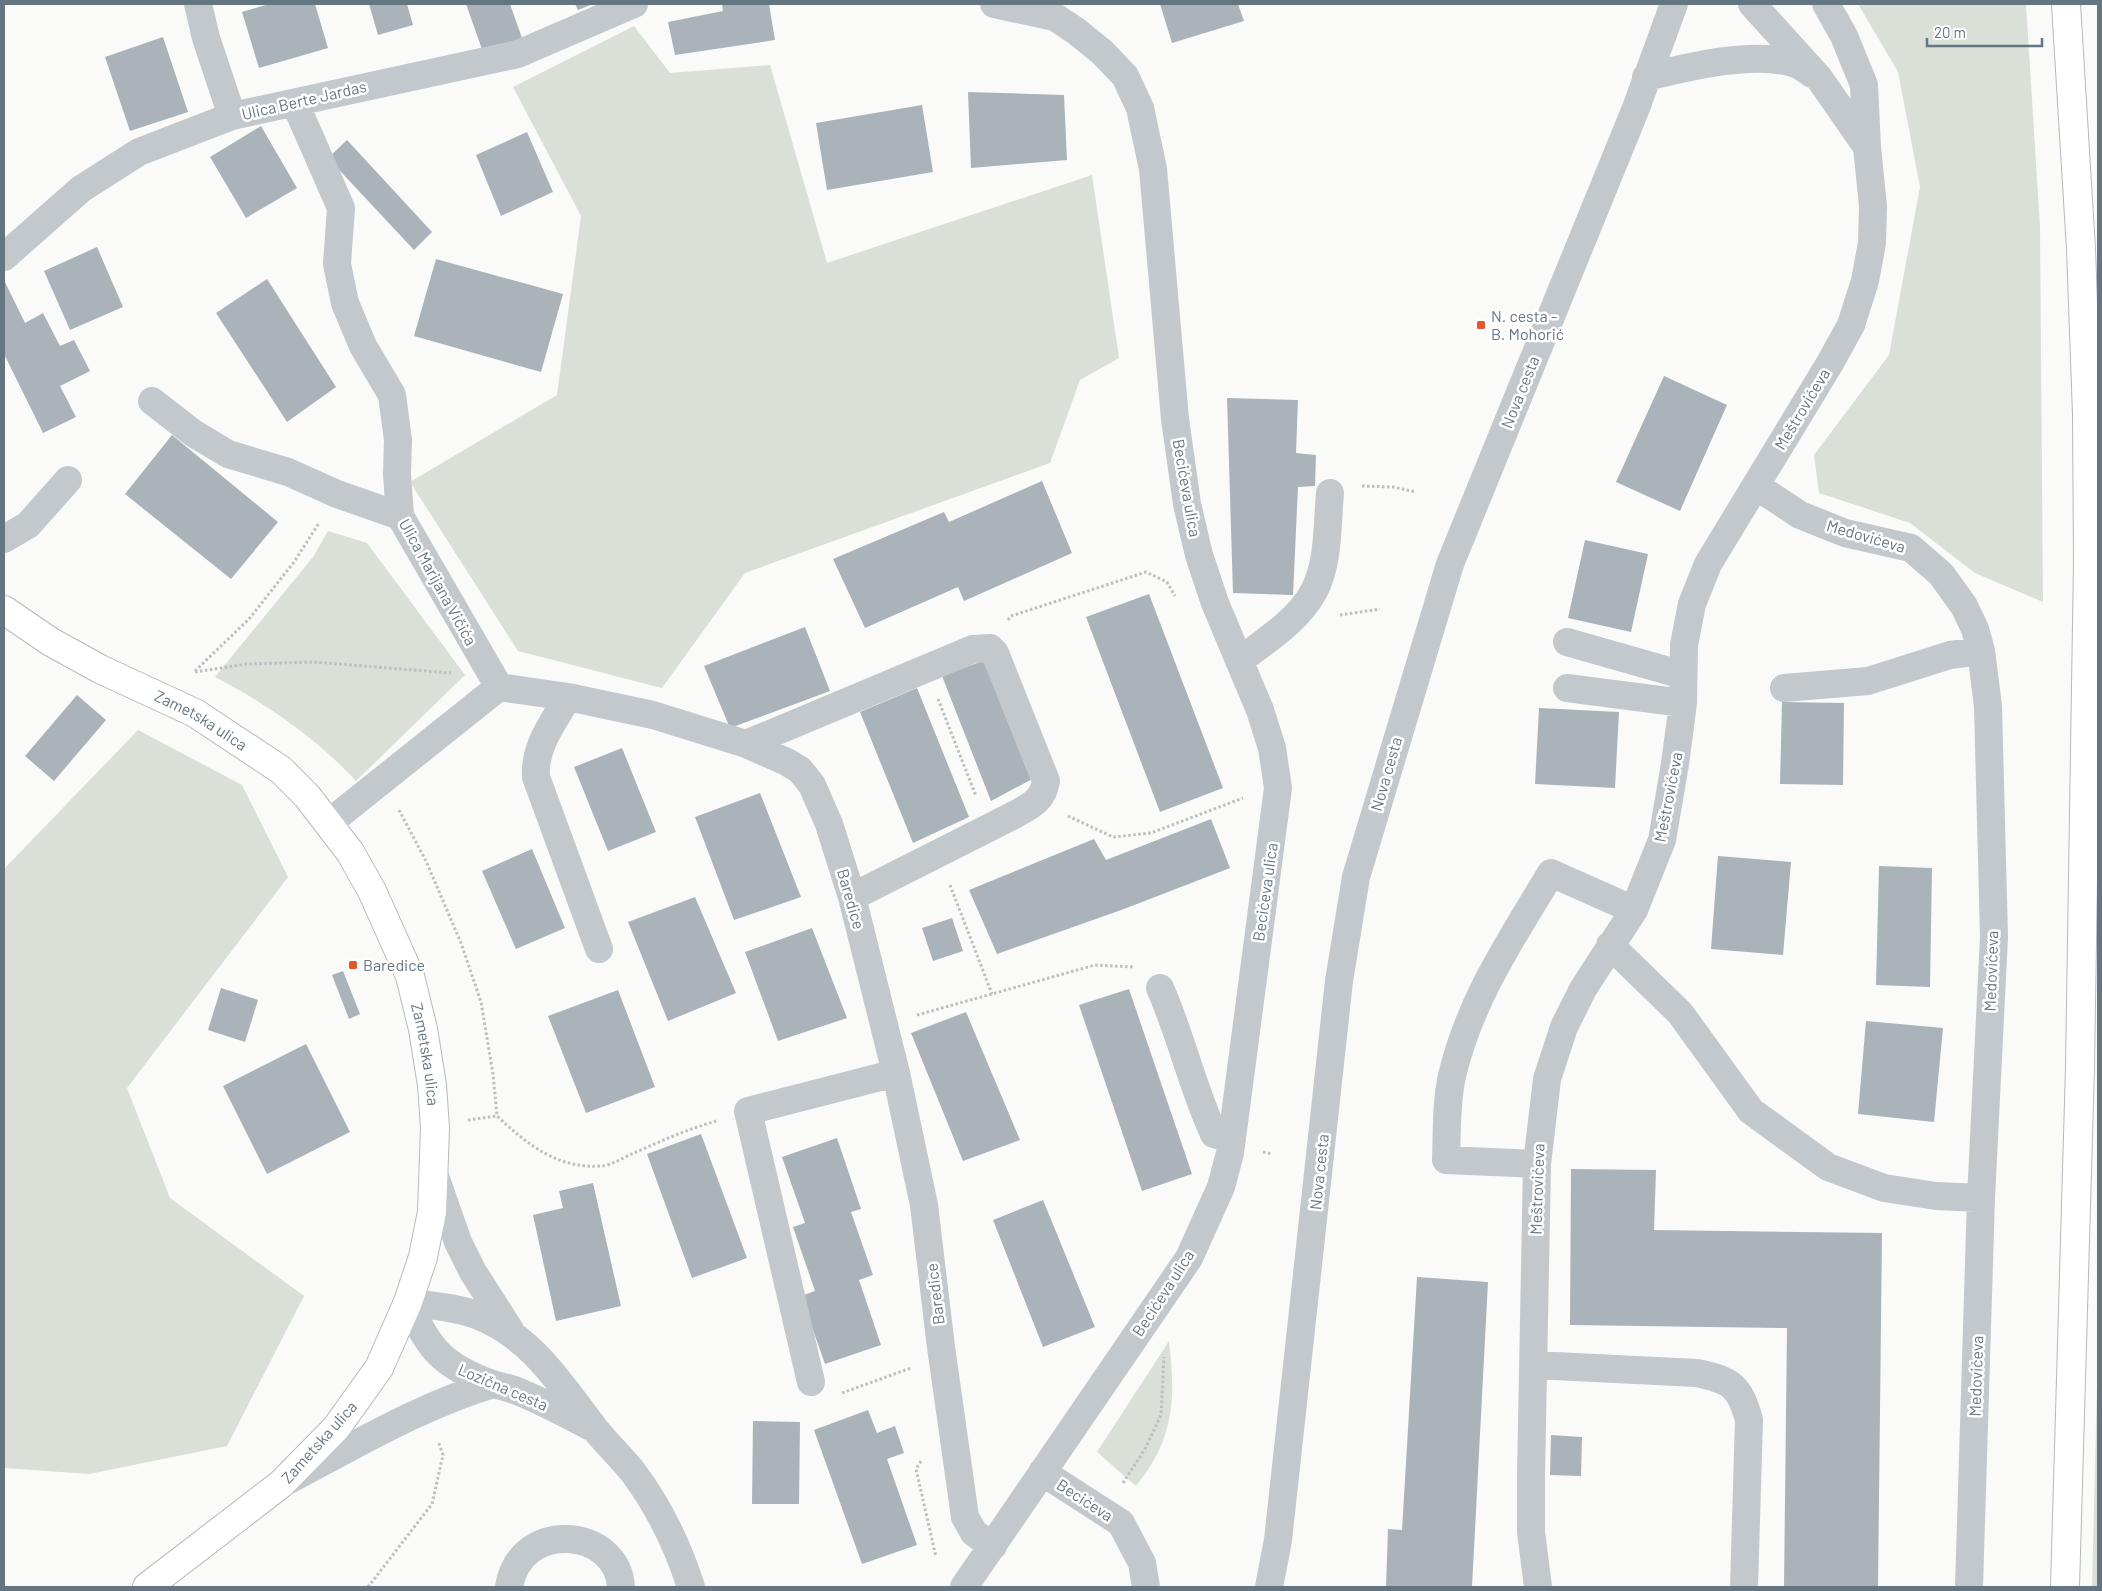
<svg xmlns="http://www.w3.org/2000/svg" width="2102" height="1591" font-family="Barlow,sans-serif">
<rect width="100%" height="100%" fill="#fafaf8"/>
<path fill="#dadfd7" d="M 1858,4 L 2026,4 L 2040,227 L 2043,602 L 1975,573 L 1910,523 L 1819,493 L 1814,455 L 1889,355 L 1920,187 L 1898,72 Z
M 634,26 L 670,73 L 770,65 L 827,263 L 1092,175 L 1119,358 L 1080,380 L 1050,463 L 745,573 L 662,688 L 518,651 L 410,482 L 557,395 L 581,216 L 513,87 Z
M 328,531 L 367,543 L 465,675 L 356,781 C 316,738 267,704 215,677 L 313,557 Z
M 138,730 L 242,785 L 288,877 L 127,1088 L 170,1198 L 304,1296 L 227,1446 L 89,1474 L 4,1468 L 4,869 Z
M 1169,1341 C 1176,1400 1174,1439 1136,1486 L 1097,1452 Z
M 2098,1343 L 2098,1587 L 2092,1587 Z"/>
<path fill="#aab3b9" d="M 269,4 L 315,4 L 328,48 L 259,68 L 242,12 Z
M 369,4 L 407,4 L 413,25 L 378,35 Z
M 466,4 L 510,4 L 522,38 L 483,52 Z
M 575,4 L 593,4 L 578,10 Z
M 722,4 L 769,4 L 775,40 L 675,55 L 668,22 L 723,11 Z
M 1160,4 L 1238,4 L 1244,21 L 1172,43 Z
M 163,37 L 188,112 L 130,131 L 105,57 Z
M 968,92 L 1064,95 L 1067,160 L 971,168 Z
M 922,105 L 933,172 L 827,190 L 816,123 Z
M 261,126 L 297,188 L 246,218 L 210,157 Z
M 527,132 L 553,192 L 501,216 L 476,155 Z
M 347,140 L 432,232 L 414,250 L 328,158 Z
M 97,247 L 123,307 L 70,330 L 44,271 Z
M 436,259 L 563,294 L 541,372 L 414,336 Z
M 267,279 L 336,387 L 287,422 L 216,313 Z
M 4,280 L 25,323 L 43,313 L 60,346 L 74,340 L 90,371 L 60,386 L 76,417 L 43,433 L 4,354 Z
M 1664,376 L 1727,405 L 1680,511 L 1616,482 Z
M 1227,398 L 1298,400 L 1296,453 L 1316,455 L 1315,486 L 1298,487 L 1293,595 L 1233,593 Z
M 172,435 L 278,522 L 231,579 L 125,494 Z
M 1042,481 L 1072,553 L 964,601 L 958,587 L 865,628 L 833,559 L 944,512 L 949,522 Z
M 1585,540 L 1648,554 L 1631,632 L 1568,618 Z
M 1149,594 L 1223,788 L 1160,812 L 1086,617 Z
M 805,627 L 830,691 L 730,728 L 704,666 Z
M 988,659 L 1034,778 L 991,801 L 942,676 Z
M 917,688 L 969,817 L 913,843 L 860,712 Z
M 77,695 L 106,720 L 54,781 L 25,756 Z
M 1782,702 L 1844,703 L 1843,785 L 1780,784 Z
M 1539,708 L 1619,712 L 1615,788 L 1535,784 Z
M 622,748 L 656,832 L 608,851 L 574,767 Z
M 760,793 L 801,897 L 734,920 L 695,817 Z
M 1211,819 L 1230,868 L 1124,909 L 997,954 L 969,890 L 1094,839 L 1106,860 Z
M 532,849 L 565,928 L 516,949 L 482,871 Z
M 1718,856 L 1791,862 L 1783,955 L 1711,949 Z
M 1879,866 L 1932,868 L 1930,987 L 1876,985 Z
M 695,897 L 736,993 L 668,1021 L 628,922 Z
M 952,918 L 963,951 L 933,961 L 922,928 Z
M 812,928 L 847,1018 L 778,1041 L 745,952 Z
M 343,971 L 360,1014 L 349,1019 L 332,975 Z
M 221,988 L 258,1000 L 245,1042 L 208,1030 Z
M 1129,989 L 1192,1174 L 1142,1191 L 1079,1005 Z
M 618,990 L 655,1087 L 586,1113 L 548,1016 Z
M 966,1012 L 1020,1140 L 963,1161 L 911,1033 Z
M 1866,1021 L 1943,1028 L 1934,1122 L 1858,1114 Z
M 306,1044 L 350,1132 L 267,1174 L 223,1086 Z
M 701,1134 L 747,1258 L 692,1278 L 647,1154 Z
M 837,1138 L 861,1209 L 851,1212 L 873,1275 L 859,1280 L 881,1345 L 825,1364 L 801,1296 L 815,1291 L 793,1227 L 805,1223 L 782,1157 Z
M 1571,1169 L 1656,1170 L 1654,1230 L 1882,1233 L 1878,1587 L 1784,1587 L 1787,1328 L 1570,1325 Z
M 593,1183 L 621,1306 L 556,1321 L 533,1215 L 563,1208 L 559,1191 Z
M 1043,1200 L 1095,1327 L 1043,1347 L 993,1220 Z
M 1417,1277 L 1488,1282 L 1472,1587 L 1386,1587 L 1388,1529 L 1402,1530 Z
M 868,1410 L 877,1433 L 895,1426 L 904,1453 L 887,1459 L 917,1545 L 862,1564 L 814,1430 Z
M 753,1421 L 800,1422 L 799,1504 L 752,1504 Z
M 1551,1435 L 1582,1437 L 1581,1476 L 1550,1475 Z"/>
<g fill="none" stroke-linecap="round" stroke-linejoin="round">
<defs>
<g id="major">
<path id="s1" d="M 4,610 L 51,642 L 100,669 L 195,713 L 281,770 L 307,796 L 350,852 L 372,891 L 410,976 L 423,1029 L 432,1085 L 435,1128 L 432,1212 L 423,1257 L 408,1302 L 379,1368 L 336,1428 L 281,1484 L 147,1587"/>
</g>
<path id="highway" d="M 2065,1587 L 2080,1067 L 2088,561 L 2087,414 L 2081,249 L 2066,4"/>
</defs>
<use href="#major" stroke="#b5babe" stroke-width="30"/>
<use href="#highway" stroke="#b4b9bd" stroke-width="30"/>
<path stroke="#bbbfc2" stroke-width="3" stroke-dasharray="2.5 2.5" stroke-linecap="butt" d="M 1362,486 L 1393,487 L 1416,492
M 1340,615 L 1380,609
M 1008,620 L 1011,616 L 1146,572 L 1167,582 L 1175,596
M 195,671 L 249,619 L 294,562 L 319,523
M 195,672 L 246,664 L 314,662 L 451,673
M 938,699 L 976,796
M 399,810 L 426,861 L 461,943 L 481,1002 L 493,1074 L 497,1116 C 527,1144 557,1169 601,1166 C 611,1166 624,1157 634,1153 C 661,1141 688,1129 716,1121
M 1068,816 L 1113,837 L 1151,833 L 1243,798
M 950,885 L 992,994
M 917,1015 L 1095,965 L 1134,967
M 468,1120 L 497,1116
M 1263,1152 L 1272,1154
M 842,1393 L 911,1368
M 921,1461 L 916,1469 L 936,1557
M 1123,1483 L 1145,1449 L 1161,1415 L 1164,1357
M 368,1587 L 432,1504 L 443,1455 L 438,1441"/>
<path stroke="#c3c8cc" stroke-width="28" d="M 198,4 L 206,38 L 232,116
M 1752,4 L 1819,78 L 1867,147
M 1646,77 C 1687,67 1755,50 1796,64 C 1802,66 1807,71 1812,74
M 295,103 L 341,208 L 337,264 L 345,303 L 363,346 L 392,395 L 398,440 L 397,474 L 400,516 L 499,687
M 4,257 L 81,189 L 139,152 L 232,116 L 518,54 L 634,4
M 152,401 L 193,433 L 228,454 L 288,472 L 337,494 L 400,516
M 1756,486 L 1800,515 L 1845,533 L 1911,548 L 1941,574 L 1964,606 L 1975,629 L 1981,651 L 1988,706 L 1994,937 L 1981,1198 L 1969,1587
M 4,539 L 28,525 L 68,480
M 1567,642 L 1683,675
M 1239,661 C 1265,641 1298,621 1314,591 C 1329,563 1327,524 1330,493
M 1567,688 L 1683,703
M 1784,688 L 1868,681 L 1950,655 L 1981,651
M 568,697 C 553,723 534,746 536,777 L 599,949
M 746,744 L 973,649 L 990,648 L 995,653 L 1046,781 C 1043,800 1032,805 1016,814 L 852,897
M 330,822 L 499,687 L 568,697 L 653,715 L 746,744 L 787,762 L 800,770 L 812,785 L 829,824 L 852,897 L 896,1073 L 924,1205 L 941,1347 L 965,1517 L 974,1533 L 993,1546
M 1610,945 L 1680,1013 L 1751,1111 L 1828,1167 L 1884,1188 L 1936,1196 L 1981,1198
M 1160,988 C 1181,1035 1192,1087 1214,1134 L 1232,1139
M 1537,1164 L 1446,1160 C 1447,1133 1446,1102 1452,1076 C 1470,999 1511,940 1551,873 L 1634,910
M 435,1176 L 458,1242 L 473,1272 L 510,1330
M 408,1302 C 432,1306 457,1307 479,1316 C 532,1337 562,1386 595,1429 C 607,1444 621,1457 633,1472 C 659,1507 678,1546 691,1587
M 408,1302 C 428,1349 443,1366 492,1384 C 500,1386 509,1388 517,1391 C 542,1401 566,1414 589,1426
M 1534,1365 L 1697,1373 C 1731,1380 1740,1386 1749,1420 L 1744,1587
M 811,1382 L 748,1111 L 896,1073
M 1042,1472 L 1121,1523 L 1142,1563 L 1146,1587
M 287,1481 C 354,1446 420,1406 493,1384
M 509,1587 C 520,1518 618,1528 621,1587
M 964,1587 L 1189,1258 L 1221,1187 L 1230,1153 L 1278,788 L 1272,748 L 1260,710 L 1215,603 L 1199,555 L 1187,504 L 1175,419 L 1153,169 L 1140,108 L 1125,76 L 1102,52 L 1076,31 L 1055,17 L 994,4
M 1269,1587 L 1278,1540 L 1339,981 L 1356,877 L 1450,564 L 1636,108 L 1674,4
M 1538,1587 L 1531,1532 L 1531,1476 L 1537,1164 L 1547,1079 L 1564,1027 L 1583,989 L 1634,910 L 1662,840 L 1675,764 L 1683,703 L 1684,645 L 1692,604 L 1708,564 L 1830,363 L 1851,325 L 1865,281 L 1872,243 L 1873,206 L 1867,147 L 1864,85 L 1844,36 L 1826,4"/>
<use href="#major" stroke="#fff" stroke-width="28"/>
<use href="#highway" stroke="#fff" stroke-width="28"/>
</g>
<g fill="#e4572e" stroke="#fff" stroke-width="2">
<rect x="1476" y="320" width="10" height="10" rx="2.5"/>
<rect x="348" y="960" width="10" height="10" rx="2.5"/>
</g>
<g text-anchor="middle" stroke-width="5" stroke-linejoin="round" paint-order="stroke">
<g font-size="16" fill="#657683" stroke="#fff">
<text transform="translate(304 100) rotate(-13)" y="6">Ulica Berte Jardas</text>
<text transform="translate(1520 392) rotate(-68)" y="6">Nova cesta</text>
<text transform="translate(1802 409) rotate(-59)" y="6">Meštrovićeva</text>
<text transform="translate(1187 488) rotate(80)" y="6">Becićeva ulica</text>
<text transform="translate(1866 536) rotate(16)" y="6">Medovićeva</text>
<text transform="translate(438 582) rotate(61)" y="6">Ulica Marijana Vičića</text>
<text dy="6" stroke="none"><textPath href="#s1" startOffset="226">Zametska ulica</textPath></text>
<text transform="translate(1386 774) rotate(-74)" y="6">Nova cesta</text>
<text transform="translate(1668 797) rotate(-79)" y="6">Meštrovićeva</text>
<text transform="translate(1265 892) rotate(-82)" y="6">Becićeva ulica</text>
<text transform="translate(851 899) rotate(74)" y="6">Baredice</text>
<text transform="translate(1991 971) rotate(-88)" y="6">Medovićeva</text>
<text dy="6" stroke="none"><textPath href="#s1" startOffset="646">Zametska ulica</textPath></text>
<text transform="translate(1319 1172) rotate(-84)" y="6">Nova cesta</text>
<text transform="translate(1537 1189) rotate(-88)" y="6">Meštrovićeva</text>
<text transform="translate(1163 1293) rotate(-57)" y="6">Becićeva ulica</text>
<text transform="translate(935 1294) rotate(-97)" y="6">Baredice</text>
<text transform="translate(1976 1376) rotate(-88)" y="6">Medovićeva</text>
<text transform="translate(503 1387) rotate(23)" y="6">Lozična cesta</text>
<text transform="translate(319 1442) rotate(-48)" y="6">Zametska ulica</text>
<text transform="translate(1085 1500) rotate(33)" y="6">Becićeva</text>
</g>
<g font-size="16" fill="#657683" stroke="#fff" text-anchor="start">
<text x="1491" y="322">N. cesta -<tspan x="1491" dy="18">B. Mohorić</tspan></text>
<text x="363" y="971">Baredice</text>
</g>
</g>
<rect width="2102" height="1591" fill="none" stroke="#657683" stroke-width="10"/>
<path d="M1927 38v8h115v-8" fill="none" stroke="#657683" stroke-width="2.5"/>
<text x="1934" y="38" font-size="15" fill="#657683" stroke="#ffffff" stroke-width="4" paint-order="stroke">20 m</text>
</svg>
